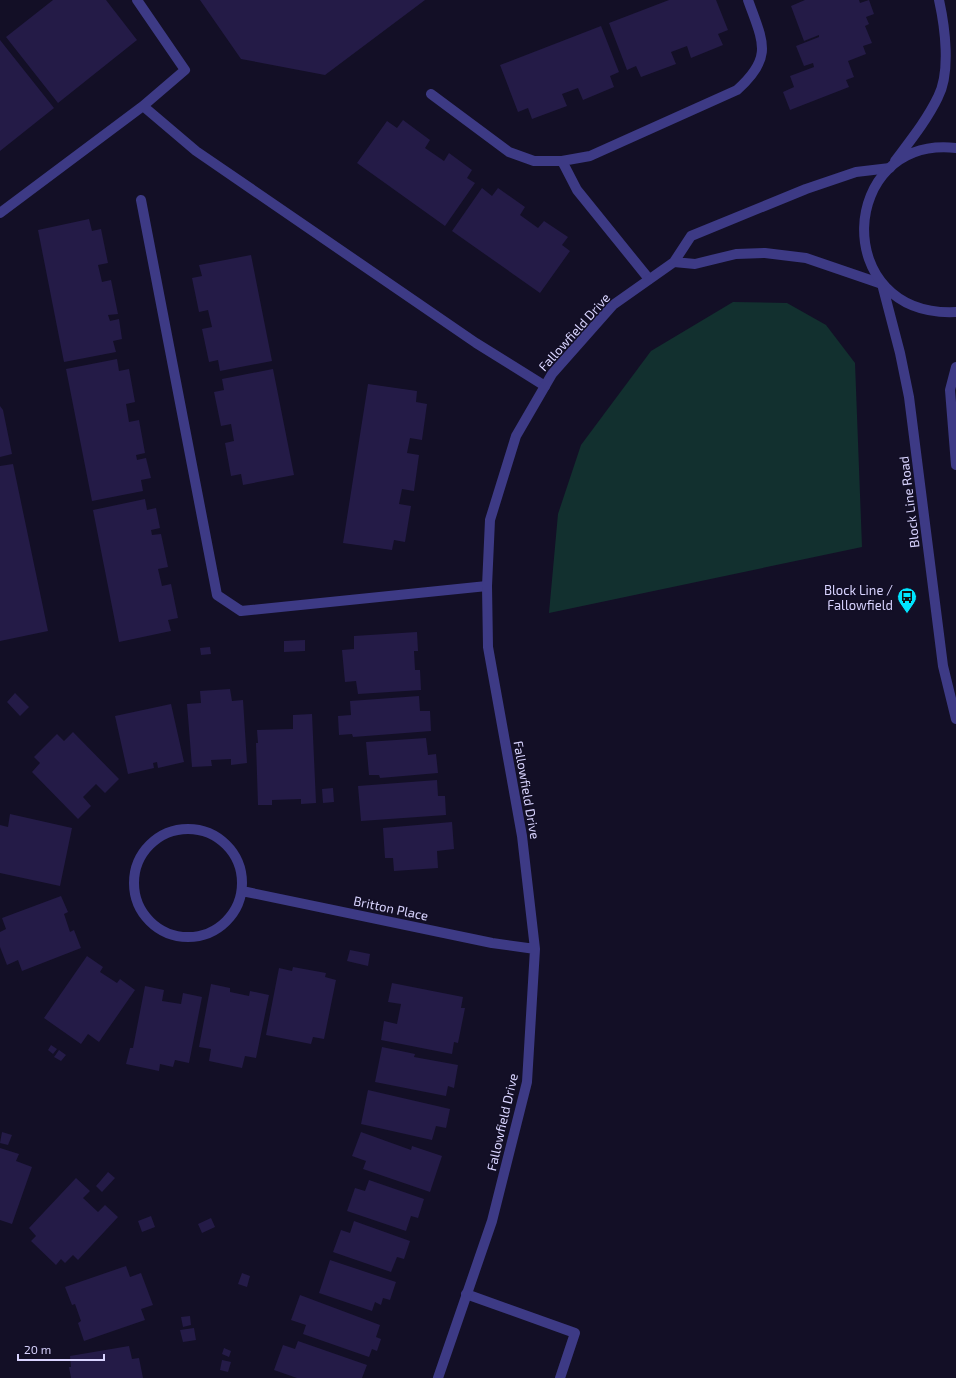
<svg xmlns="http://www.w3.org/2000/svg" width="956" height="1378" font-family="'Exo 2',sans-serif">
<rect width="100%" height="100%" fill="#130f26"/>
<path fill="#12302f" d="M 733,302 L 787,303 L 826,325 L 855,363 L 862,547 L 549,613 L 558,514 L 581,445 L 651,351 Z"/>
<path fill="#241b47" d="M 53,0 L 106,0 L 137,40 L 58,103 L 6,37 Z
M 200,0 L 425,0 L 325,75 L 241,59 Z
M 669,0 L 716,0 L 728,30 L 718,34 L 723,45 L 691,58 L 687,46 L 671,52 L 676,64 L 641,77 L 636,66 L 627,70 L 609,23 Z
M 805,0 L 859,0 L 860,3 L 869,0 L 874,14 L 866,17 L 869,24 L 865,26 L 872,43 L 863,46 L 866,54 L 848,61 L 854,77 L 846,80 L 849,87 L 790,110 L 783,92 L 794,87 L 790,76 L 814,67 L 813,63 L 804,66 L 796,46 L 819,37 L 819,35 L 804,41 L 791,6 Z
M 601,26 L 619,72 L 610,76 L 614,87 L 583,100 L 578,88 L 562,94 L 567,106 L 532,119 L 528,108 L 518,112 L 500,65 Z
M 0,40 L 54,108 L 0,151 Z
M 403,120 L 430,140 L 425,148 L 444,161 L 449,153 L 472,170 L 467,178 L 475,183 L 445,226 L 357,163 L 387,121 L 397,128 Z
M 482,188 L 492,196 L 498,188 L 525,207 L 520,215 L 538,228 L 544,221 L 568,237 L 562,245 L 570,251 L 540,293 L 452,231 Z
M 89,219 L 92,231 L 101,229 L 108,263 L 98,265 L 102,282 L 111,280 L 118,314 L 108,315 L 110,321 L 119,319 L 122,339 L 113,341 L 116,352 L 64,362 L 38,230 Z
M 251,255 L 272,361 L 220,371 L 218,360 L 209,362 L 202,329 L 212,327 L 208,310 L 199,312 L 192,278 L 202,276 L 199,265 Z
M 117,359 L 119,371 L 129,369 L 135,402 L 126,404 L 129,422 L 139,420 L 145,453 L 136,455 L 137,460 L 146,458 L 151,478 L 141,480 L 143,491 L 92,501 L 66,369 Z
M 273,369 L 294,475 L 243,485 L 241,474 L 231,476 L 225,443 L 234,441 L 231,424 L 221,426 L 214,392 L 224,390 L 222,379 Z
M 368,384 L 417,391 L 416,402 L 427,404 L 422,440 L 410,438 L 407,453 L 419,455 L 414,491 L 402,489 L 399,504 L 411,506 L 405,542 L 394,540 L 392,550 L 343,543 Z
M 0,406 L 3,410 L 12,454 L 0,457 Z
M 13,464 L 48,631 L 0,641 L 0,466 Z
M 145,499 L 147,510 L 156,508 L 160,528 L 151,530 L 152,535 L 161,534 L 168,567 L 158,569 L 162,586 L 171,584 L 178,618 L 168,620 L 171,631 L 119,642 L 93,510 Z
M 417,632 L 418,651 L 414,651 L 415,670 L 420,670 L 421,690 L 358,694 L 356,681 L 345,682 L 342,650 L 354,649 L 354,636 Z
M 305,640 L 305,651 L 284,652 L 284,641 Z
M 210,647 L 211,654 L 201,655 L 200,648 Z
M 230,689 L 232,701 L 243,700 L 247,763 L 231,765 L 231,759 L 211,760 L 212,766 L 192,767 L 187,704 L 201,703 L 200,691 Z
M 15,693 L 29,707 L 20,716 L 7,702 Z
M 419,696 L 420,711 L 430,711 L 431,731 L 353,737 L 352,734 L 339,735 L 338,716 L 351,715 L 350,701 Z
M 171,704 L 184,762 L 158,768 L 157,762 L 153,763 L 154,768 L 128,774 L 115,716 Z
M 312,714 L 316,803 L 301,804 L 301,799 L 272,800 L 272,805 L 258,805 L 256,743 L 258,743 L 257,730 L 293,729 L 293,715 Z
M 73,732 L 119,779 L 105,793 L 96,784 L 83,797 L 91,806 L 78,819 L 32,772 L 40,763 L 34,757 L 57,734 L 64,741 Z
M 426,738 L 428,755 L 436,754 L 438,773 L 380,778 L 379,775 L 369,775 L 366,742 Z
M 437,780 L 438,796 L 445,796 L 446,815 L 361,821 L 358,786 Z
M 333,788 L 334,802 L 323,803 L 322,789 Z
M 10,814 L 72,828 L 60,886 L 0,873 L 0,825 L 8,827 Z
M 452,822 L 454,849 L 437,851 L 438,868 L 394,871 L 393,858 L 385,858 L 383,828 Z
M 61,896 L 68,912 L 64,914 L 70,932 L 74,930 L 81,948 L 22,971 L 18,960 L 7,965 L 0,947 L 0,932 L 6,929 L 2,918 Z
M 350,950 L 370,954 L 368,966 L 347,961 Z
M 87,956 L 103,967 L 100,972 L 117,983 L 120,979 L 135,990 L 99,1042 L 88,1034 L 81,1044 L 44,1018 Z
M 293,967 L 326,973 L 325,977 L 336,980 L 324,1039 L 313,1037 L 311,1044 L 266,1035 L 279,968 L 292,971 Z
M 392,983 L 463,997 L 461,1008 L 465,1008 L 458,1043 L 454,1042 L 452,1054 L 381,1040 L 384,1021 L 397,1024 L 401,1004 L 388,1002 Z
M 211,984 L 230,988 L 230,992 L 249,996 L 250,991 L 269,995 L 256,1058 L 245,1056 L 242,1068 L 209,1061 L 211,1049 L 199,1047 Z
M 145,986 L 164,990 L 162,1001 L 181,1004 L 183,993 L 202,997 L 189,1063 L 175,1060 L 173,1067 L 160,1064 L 159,1071 L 126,1064 L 130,1048 L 133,1048 Z
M 51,1045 L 57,1049 L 53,1054 L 48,1050 Z
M 382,1047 L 415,1054 L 414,1057 L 458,1065 L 454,1088 L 448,1086 L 446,1096 L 375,1082 Z
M 59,1050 L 66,1055 L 61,1061 L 54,1057 Z
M 368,1090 L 450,1109 L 446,1128 L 436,1126 L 432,1140 L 361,1124 Z
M 2,1132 L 12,1135 L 8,1145 L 0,1143 Z
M 361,1132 L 411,1150 L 412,1146 L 442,1156 L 430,1192 L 363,1169 L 366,1161 L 352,1156 Z
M 0,1148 L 19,1154 L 16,1161 L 32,1167 L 12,1224 L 0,1220 Z
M 108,1172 L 115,1178 L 102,1192 L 96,1186 Z
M 76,1178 L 90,1191 L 83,1198 L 98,1212 L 105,1205 L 118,1217 L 78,1260 L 73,1255 L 65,1263 L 61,1259 L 56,1265 L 31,1241 L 36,1236 L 29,1228 Z
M 369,1180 L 424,1199 L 418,1218 L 411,1216 L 406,1231 L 347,1211 L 355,1188 L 365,1191 Z
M 151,1216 L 155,1227 L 142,1232 L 138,1221 Z
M 211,1218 L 215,1227 L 202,1233 L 198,1224 Z
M 354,1221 L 410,1241 L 404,1259 L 397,1257 L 391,1272 L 333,1252 L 341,1230 L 350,1233 Z
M 330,1260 L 396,1282 L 390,1300 L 383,1298 L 381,1305 L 375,1302 L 372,1311 L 319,1293 Z
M 126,1266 L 130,1277 L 141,1273 L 153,1305 L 141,1309 L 145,1320 L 84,1341 L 78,1323 L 81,1321 L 75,1304 L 72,1305 L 65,1287 Z
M 242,1273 L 250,1276 L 247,1287 L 238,1284 Z
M 300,1295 L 380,1325 L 376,1337 L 381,1339 L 377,1351 L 372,1349 L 369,1357 L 303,1334 L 306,1325 L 291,1320 Z
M 190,1316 L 191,1325 L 183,1327 L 181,1317 Z
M 194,1328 L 196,1340 L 183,1342 L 180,1330 Z
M 298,1341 L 367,1365 L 362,1378 L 297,1378 L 274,1370 L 283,1345 L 295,1349 Z
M 129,1346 L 132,1359 L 139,1358 L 143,1378 L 71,1378 L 69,1367 L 71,1367 L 70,1356 Z
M 224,1348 L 231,1351 L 229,1357 L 222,1354 Z
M 222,1360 L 231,1362 L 228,1372 L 220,1370 Z"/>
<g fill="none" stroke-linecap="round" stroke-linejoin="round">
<path stroke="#3d3a85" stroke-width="10" d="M 431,94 L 509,152 L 534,161 L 562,161 L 590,156 L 737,90 C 774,57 763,42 748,0
M 143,106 L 196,151 L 476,343 L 545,386
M 562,161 L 577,190 L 649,279
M 141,200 L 217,595 L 241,611 L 487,586
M 0,213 L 143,106 L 185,70 L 137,0
M 466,1294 L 575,1333 L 560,1378"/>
<path stroke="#3d3a85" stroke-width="10" d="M 674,262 L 695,264 L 736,254 L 765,253 L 806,258 L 882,284
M134 883a54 54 0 1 1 108 0a54 54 0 1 1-108 0Z
M 242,891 L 492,943 L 535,949
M 438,1378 L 492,1221 L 527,1082 L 535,949 L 522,836 L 488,647 L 487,586 L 490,520 L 516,436 L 552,374 L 613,305 L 674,262 L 691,236 L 806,189 L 856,172 L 890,168"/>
<path stroke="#3d3a85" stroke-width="10" d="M 956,148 C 838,135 829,318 956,312
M 895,161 C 910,141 927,120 938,97 C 951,72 945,27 939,0
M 882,284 L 900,353 L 909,397 L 943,666 L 956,719
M 956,367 L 950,390 L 956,465"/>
</g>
<defs>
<symbol id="bus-pin" viewBox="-11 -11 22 30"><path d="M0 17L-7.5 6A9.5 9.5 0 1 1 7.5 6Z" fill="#00e5ff" stroke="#130f26"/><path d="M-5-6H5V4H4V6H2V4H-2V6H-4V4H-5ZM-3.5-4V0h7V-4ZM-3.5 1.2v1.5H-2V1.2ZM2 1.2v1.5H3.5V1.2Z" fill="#111"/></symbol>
</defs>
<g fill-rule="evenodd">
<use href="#bus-pin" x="896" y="586" width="22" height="30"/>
</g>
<g text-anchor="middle" stroke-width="3" stroke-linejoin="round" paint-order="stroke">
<g font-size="13" fill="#d9d4ff" stroke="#130f26">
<text transform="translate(574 332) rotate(-48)" y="5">Fallowfield Drive</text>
<text transform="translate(909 502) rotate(-97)" y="5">Block Line Road</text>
<text transform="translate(527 790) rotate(80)" y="5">Fallowfield Drive</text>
<text transform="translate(391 908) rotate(12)" y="5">Britton Place</text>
<text transform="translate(502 1122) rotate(-77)" y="5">Fallowfield Drive</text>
</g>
<g font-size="13" fill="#d9d4ff" stroke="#130f26" text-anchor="end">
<text x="893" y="595">Block Line /<tspan x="893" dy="15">Fallowfield</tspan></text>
</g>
</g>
<path d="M18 1354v6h86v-6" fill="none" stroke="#d9d4ff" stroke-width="2"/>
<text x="24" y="1354" font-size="12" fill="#d9d4ff" stroke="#130f26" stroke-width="3" paint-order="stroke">20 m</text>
</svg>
